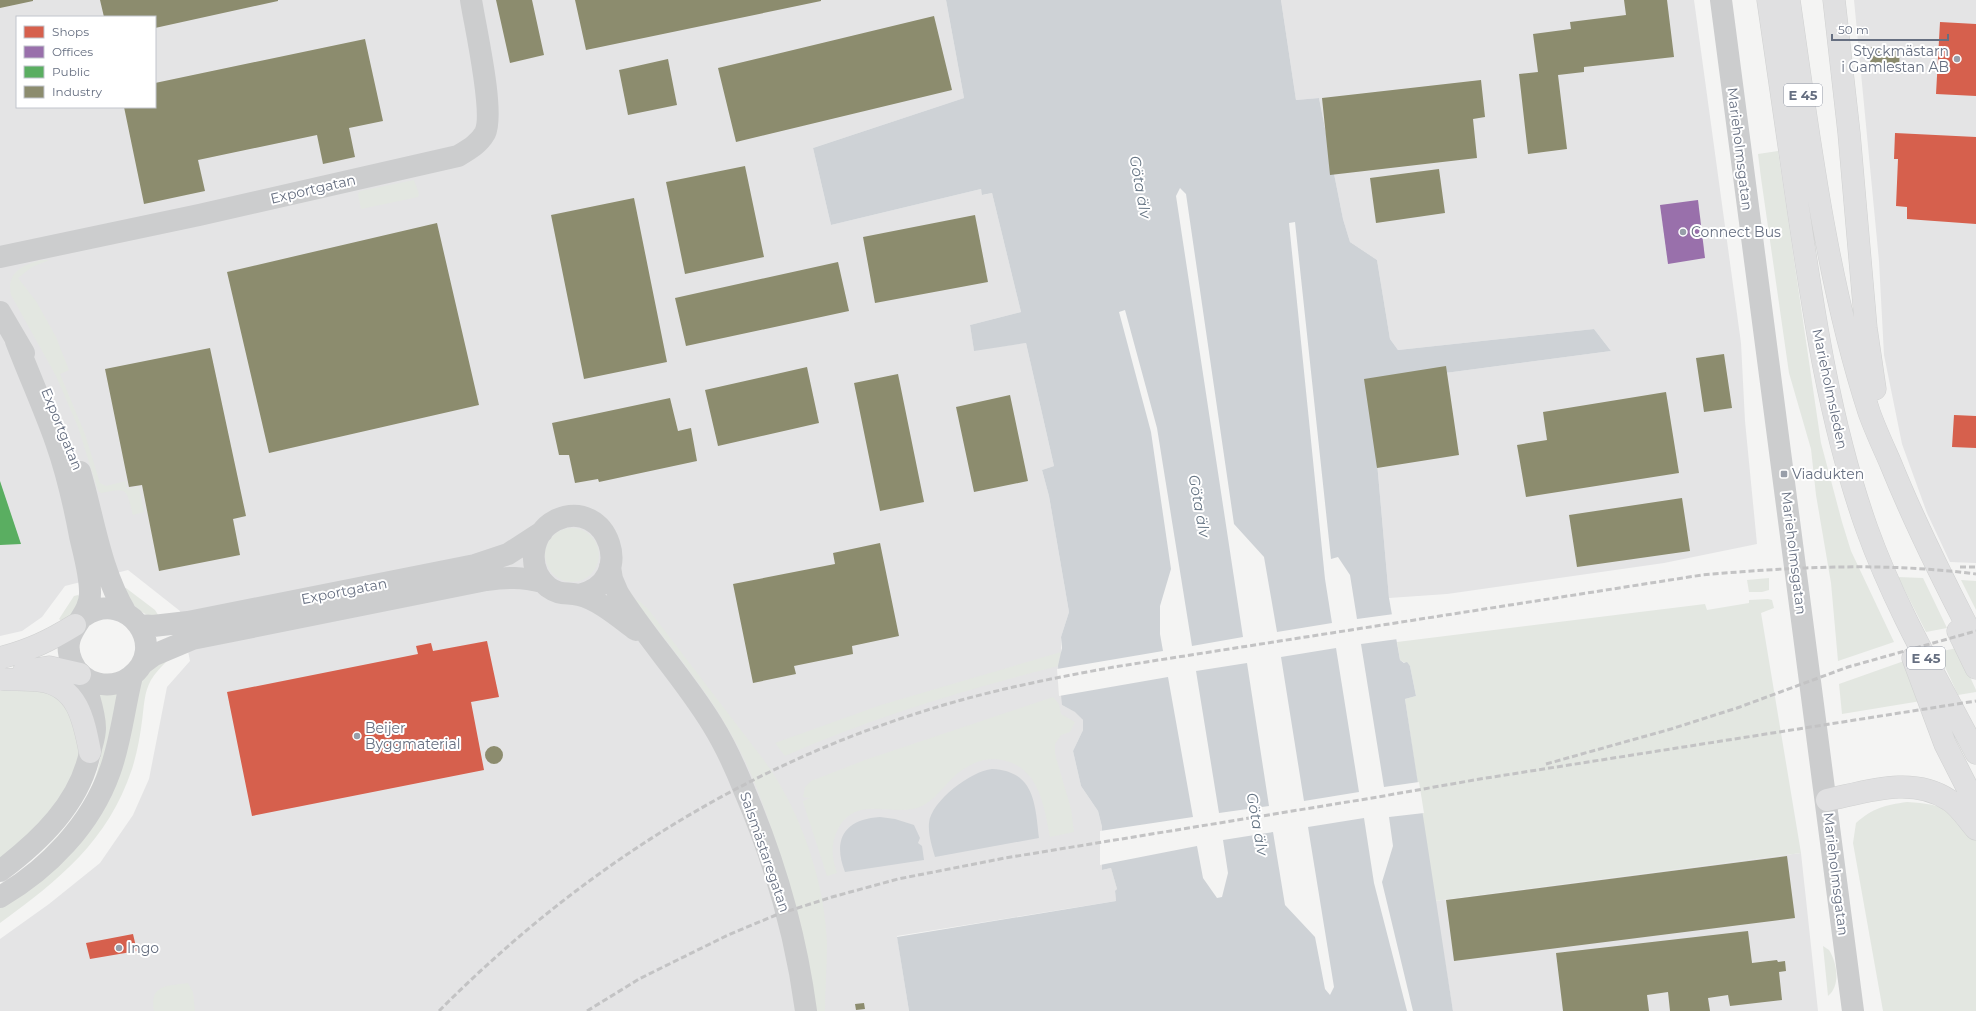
<svg xmlns="http://www.w3.org/2000/svg" width="1976" height="1011" font-family="Montserrat,sans-serif">
<rect width="100%" height="100%" fill="#f4f4f3"/>
<path fill="#e4e4e5" fill-rule="evenodd" d="M 0,0 L 946,0 L 964,98 L 813,148 L 831,225 L 981,189 L 983,195 L 992,193 L 1021,312 L 970,325 L 974,350 L 1026,343 L 1054,466 L 1042,470 L 1049,496 L 1069,612 L 1061,637 L 1062,705 L 1076,712 L 1083,720 L 1083,730 L 1073,751 L 1081,786 L 1098,811 L 1102,827 L 1102,870 L 1111,868 L 1117,889 L 1115,892 L 1116,901 L 897,936 L 909,1011 L 0,1011 L 0,939 L 49,904 L 100,863 L 133,815 L 149,779 L 167,687 L 190,661 L 180,611 L 128,570 L 65,586 L 42,617 L 22,631 L 0,636 ZM 17,17 L 155,17 L 155,107 L 17,107 Z
M 1281,0 L 1694,0 L 1741,343 L 1745,421 L 1757,544 L 1664,563 L 1447,594 L 1389,598 L 1370,383 L 1611,351 L 1594,329 L 1398,350 L 1390,339 L 1377,260 L 1350,242 L 1343,219 L 1319,98 L 1296,100 Z
M 1854,0 L 1976,0 L 1976,563 L 1950,562 L 1927,513 L 1902,444 L 1884,355 L 1879,261 Z
M 1801,853 L 1818,1011 L 1453,1011 L 1435,901 Z"/>
<path fill="#e3e7e1" d="M 1778,151 L 1821,443 L 1842,522 L 1851,551 L 1894,642 L 1838,661 L 1831,583 L 1816,495 L 1811,449 L 1789,373 L 1761,178 L 1758,154 Z
M 414,180 L 419,194 L 418,197 L 361,209 L 358,194 L 360,191 Z
M 41,260 L 49,260 L 32,267 L 18,278 L 36,301 L 56,337 L 69,370 L 60,374 L 85,434 L 100,483 L 106,486 L 126,481 L 127,489 L 139,487 L 144,512 L 133,515 C 126,489 129,487 101,493 L 98,491 L 78,427 L 56,376 L 11,295 C 6,272 23,265 41,260 Z
M545 555a27 27 0 1 1 54 0a27 27 0 1 1-54 0Z
M 1898,577 L 1923,578 L 1947,628 L 1926,632 Z
M 1769,578 L 1769,590 L 1762,592 L 1749,592 L 1747,580 Z
M 1961,580 L 1976,581 L 1976,610 Z
M 126,588 L 155,610 L 160,618 C 139,615 133,605 123,589 Z
M 78,595 L 81,598 L 74,611 L 63,622 L 59,619 L 74,596 Z
M 1768,599 L 1772,600 L 1774,608 L 1761,613 L 1801,853 L 1435,901 L 1405,699 L 1416,696 L 1410,666 L 1400,660 L 1397,642 L 1705,604 L 1707,610 L 1749,603 L 1749,600 Z
M 635,600 L 638,600 L 648,609 L 763,759 C 800,809 825,881 827,944 C 827,966 825,989 825,1011 L 816,1011 C 797,928 782,841 746,763 C 719,703 674,652 635,600 Z
M 1957,648 L 1976,690 L 1976,692 L 1958,695 L 1938,652 Z
M 1061,652 L 1058,666 C 965,690 873,717 785,756 L 775,743 L 881,705 Z
M 167,661 C 161,667 155,673 151,680 C 144,692 144,707 142,721 C 140,737 137,753 132,769 C 108,841 59,880 0,923 L 0,907 L 66,853 L 137,685 L 157,664 Z
M 1904,661 L 1921,701 L 1842,714 L 1839,684 Z
M 19,687 L 35,687 L 61,699 L 81,737 L 78,767 L 56,811 L 0,861 L 0,691 Z
M 118,692 L 113,748 L 64,839 L 38,856 C 67,829 100,790 101,748 C 101,730 98,711 97,693 Z
M 1053,697 L 1059,704 L 1061,714 L 1075,722 L 1070,732 L 1061,735 L 1055,744 L 1055,754 L 1071,809 L 1074,832 L 1050,837 C 1044,806 1039,767 1002,760 C 988,757 974,762 962,770 C 948,780 939,796 924,805 C 896,820 857,792 838,829 C 830,845 832,858 837,873 L 827,876 L 803,802 L 803,801 L 810,798 L 803,797 L 805,787 L 811,781 L 865,760 Z
M 1907,802 C 1946,804 1948,810 1976,835 L 1976,1011 L 1883,1011 L 1853,843 L 1856,823 C 1873,808 1885,805 1907,802 Z
M 1823,946 L 1829,950 C 1837,962 1841,986 1828,996 Z
M 188,983 L 193,992 L 195,1011 L 154,1011 C 149,984 168,986 188,983 Z"/>
<path fill="#ced2d6" d="M 946,0 L 1281,0 L 1296,100 L 1319,98 L 1343,219 L 1350,242 L 1377,260 L 1390,339 L 1398,350 L 1594,329 L 1611,351 L 1370,383 L 1389,598 L 1400,660 L 1404,663 L 1407,662 L 1410,666 L 1416,696 L 1405,699 L 1453,1011 L 909,1011 L 897,937 L 1116,901 L 1115,891 L 1117,889 L 1111,868 L 1102,870 L 1102,827 L 1098,811 L 1081,786 L 1073,751 L 1083,730 L 1083,720 L 1075,712 L 1062,705 L 1058,666 L 1062,648 L 1061,637 L 1069,612 L 1049,496 L 1042,470 L 1054,466 L 1026,343 L 974,351 L 970,325 L 1021,312 L 992,193 L 982,195 L 981,189 L 831,225 L 813,148 L 964,98 Z
M 992,769 C 1035,771 1035,804 1039,838 L 935,857 C 932,847 928,834 929,823 C 931,801 971,771 992,769 Z
M 880,817 L 895,819 L 914,825 L 920,838 L 918,843 L 922,846 L 924,860 L 845,872 C 832,839 845,819 880,817 Z"/>
<path fill="#f4f4f3" fill-rule="evenodd" d="M 1180,188 L 1186,194 L 1234,524 L 1264,557 L 1277,632 L 1332,623 L 1325,579 L 1289,223 L 1295,222 L 1331,559 L 1338,557 L 1350,575 L 1357,619 L 1394,614 L 1398,639 L 1361,644 L 1384,787 L 1419,782 L 1424,813 L 1389,817 L 1393,846 L 1382,882 L 1413,1011 L 1407,1011 L 1374,883 L 1364,818 L 1308,827 L 1334,987 L 1330,995 L 1325,989 L 1315,937 L 1285,905 L 1273,832 L 1223,840 L 1228,873 L 1222,897 L 1217,898 L 1203,878 L 1197,846 L 1100,865 L 1100,831 L 1193,817 L 1168,677 L 1059,696 L 1057,669 L 1163,651 L 1160,634 L 1160,606 L 1171,569 L 1151,432 L 1119,312 L 1125,310 L 1157,428 L 1192,646 L 1243,637 L 1176,196 ZM 1336,648 L 1359,792 L 1304,801 L 1281,657 ZM 1247,663 L 1269,806 L 1219,813 L 1196,671 Z"/>
<path fill="#d6604d" d="M 1940,22 L 1976,24 L 1976,96 L 1936,94 Z
M 1895,133 L 1976,137 L 1976,224 L 1907,219 L 1907,207 L 1896,206 L 1898,159 L 1894,159 Z
M 1954,415 L 1976,416 L 1976,448 L 1952,447 Z
M 487,641 L 499,697 L 471,702 L 484,770 L 252,816 L 227,692 L 418,654 L 416,646 L 431,643 L 433,651 Z
M 133,934 L 137,951 L 90,959 L 86,943 Z"/>
<path fill="#9970ab" d="M 1698,200 L 1705,258 L 1668,264 L 1660,205 Z"/>
<path fill="#5aae61" d="M 0,481 L 21,544 L 0,545 Z"/>
<path fill="#8c8c6e" d="M 0,0 L 33,0 L 33,1 L 0,8 Z
M 100,0 L 278,0 L 278,1 L 155,28 L 155,17 L 104,17 Z
M 496,0 L 532,0 L 544,55 L 510,63 Z
M 575,0 L 821,0 L 821,1 L 586,50 Z
M 1624,0 L 1667,0 L 1674,57 L 1584,67 L 1584,72 L 1558,75 L 1567,149 L 1528,154 L 1519,74 L 1538,72 L 1533,34 L 1571,29 L 1570,22 L 1626,15 Z
M 934,16 L 952,90 L 736,142 L 718,68 Z
M 365,39 L 383,121 L 349,128 L 355,157 L 323,164 L 317,135 L 198,160 L 205,191 L 144,204 L 124,107 L 155,107 L 155,83 Z
M 1871,47 L 1900,49 L 1899,67 L 1870,65 Z
M 668,59 L 677,105 L 628,115 L 619,70 Z
M 1481,80 L 1485,117 L 1473,119 L 1477,158 L 1330,175 L 1322,98 Z
M 745,166 L 764,257 L 685,274 L 666,182 Z
M 1439,169 L 1445,213 L 1376,223 L 1370,178 Z
M 634,198 L 667,362 L 584,379 L 551,215 Z
M 975,215 L 988,282 L 875,303 L 863,237 Z
M 437,223 L 479,405 L 269,453 L 227,272 Z
M 838,262 L 849,311 L 686,346 L 675,298 Z
M 210,348 L 246,516 L 233,519 L 240,555 L 159,571 L 142,485 L 129,487 L 105,369 Z
M 1724,354 L 1732,408 L 1704,412 L 1696,358 Z
M 1446,366 L 1459,455 L 1377,468 L 1364,379 Z
M 807,367 L 819,423 L 718,446 L 705,390 Z
M 898,374 L 924,502 L 880,511 L 854,383 Z
M 1666,392 L 1679,473 L 1526,497 L 1517,445 L 1547,440 L 1543,412 Z
M 1010,395 L 1028,481 L 974,492 L 956,407 Z
M 670,398 L 678,431 L 691,428 L 697,461 L 599,482 L 598,479 L 575,483 L 569,455 L 559,455 L 552,423 Z
M 1682,498 L 1690,551 L 1577,567 L 1569,515 Z
M 880,543 L 899,636 L 852,646 L 853,654 L 794,666 L 796,674 L 753,683 L 733,584 L 835,564 L 833,553 Z
M485 755a9 9 0 1 1 18 0a9 9 0 1 1-18 0Z
M 1787,856 L 1795,918 L 1454,961 L 1446,900 Z
M 1748,931 L 1752,963 L 1777,960 L 1778,962 L 1785,961 L 1786,971 L 1779,972 L 1782,1000 L 1730,1006 L 1728,995 L 1708,998 L 1710,1011 L 1670,1011 L 1668,992 L 1647,995 L 1649,1011 L 1563,1011 L 1556,953 Z
M 864,1003 L 865,1009 L 856,1010 L 855,1004 Z"/>
<g fill="none" stroke-linecap="round" stroke-linejoin="round">
<defs>
<path id="highway" d="M 1768,0 C 1778,69 1788,138 1798,208 C 1814,316 1830,425 1867,529 C 1895,607 1938,680 1976,753
M 1789,0 C 1809,138 1826,279 1869,412 C 1875,429 1883,446 1890,462 C 1915,524 1945,584 1976,643
M 1834,0 L 1849,133 L 1866,328 L 1875,389
M 1958,631 L 1976,668
M 0,658 C 30,650 49,641 75,625
M 1913,658 L 1945,744 L 1976,805
M 24,671 L 49,667 L 80,674
M 1,679 C 14,680 28,679 41,681 C 78,686 84,721 90,752
M 1827,800 C 1866,792 1912,775 1949,800 C 1959,806 1968,820 1976,829"/>
</defs>
<use href="#highway" stroke="#d0d1d1" stroke-width="23"/>
<path stroke="#cccdce" stroke-width="22" d="M 1721,0 L 1853,1011
M 0,257 L 199,215 L 458,156 C 468,150 479,144 485,133 C 495,113 475,26 471,0
M 0,312 L 24,353
M 16,341 C 29,375 44,408 56,442 C 67,473 74,504 80,536 C 84,554 90,574 90,592 C 91,620 58,631 72,662 C 82,685 111,691 130,677 C 170,648 128,587 84,616
M 80,472 C 94,519 100,570 126,613
M 610,567 L 612,579 L 618,593 C 647,639 684,678 712,724 C 725,745 736,769 745,792 C 775,862 796,936 806,1011
M 579,595 C 638,582 608,496 556,520 C 530,533 526,569 548,587 C 560,596 567,592 579,595 C 598,599 621,619 636,630
M 139,625 L 153,626 L 188,622 L 475,565 L 508,554 L 542,532
M 142,664 L 154,655 L 192,639 L 486,580 C 508,577 521,577 543,582
M 0,871 C 40,841 80,803 90,752 C 92,744 95,737 95,728 C 95,711 87,694 84,677
M 0,897 C 48,869 91,825 110,771 C 121,741 124,708 132,676"/>
<use href="#highway" stroke="#e0e0e1" stroke-width="22"/>
<path stroke="#c3c3c4" stroke-width="3" stroke-dasharray="6 3" stroke-linecap="butt" d="M 1960,567 L 1976,567
M 1546,764 L 1671,729 L 1737,708 L 1848,667 L 1976,631
M 439,1011 C 574,875 734,771 918,713 C 982,692 1048,679 1114,667 L 1702,575 C 1793,567 1884,562 1976,574
M 587,1011 L 639,979 L 728,935 L 776,915 L 832,897 L 898,879 L 1005,858 L 1372,798 L 1480,779 L 1976,701"/>
</g>
<g fill="#989ea9" stroke="#fff" stroke-width="1.5">
<circle cx="1957" cy="59" r="4"/>
<circle cx="1683" cy="232" r="4"/>
<rect x="1780" y="470" width="8" height="8" rx="2"/>
<circle cx="357" cy="736" r="4"/>
<circle cx="119" cy="948" r="4"/>
</g>
<g text-anchor="middle" stroke-width="4" stroke-linejoin="round" paint-order="stroke">
<g fill="#fff" stroke="#949aa7" stroke-width="1">
<rect x="1784" y="84" width="38" height="22" rx="3"/>
<rect x="1907" y="647" width="38" height="22" rx="3"/>
</g>
<g font-size="13" font-weight="bold" fill="#666f81">
<text x="1803" y="100">E 45</text>
<text x="1926" y="663">E 45</text>
</g>
<g font-size="14" fill="#666f81" stroke="#fff" text-anchor="start">
<text x="1949" y="56" text-anchor="end">Styckmästarn<tspan x="1949" dy="16">i Gamlestan AB</tspan></text>
<text x="1691" y="237">Connect Bus</text>
<text x="1792" y="479">Viadukten</text>
<text x="365" y="733">Beijer<tspan x="365" dy="16">Byggmaterial</tspan></text>
<text x="127" y="953">Ingo</text>
</g>
<g font-size="14" fill="#666f81" stroke="#fff">
<text transform="translate(1740 149) rotate(83)" y="5">Marieholmsgatan</text>
<text transform="translate(313 189) rotate(-13)" y="5">Exportgatan</text>
<text transform="translate(1830 389) rotate(78)" y="5">Marieholmsleden</text>
<text transform="translate(62 429) rotate(68)" y="5">Exportgatan</text>
<text transform="translate(1794 553) rotate(83)" y="5">Marieholmsgatan</text>
<text transform="translate(344 591) rotate(-11)" y="5">Exportgatan</text>
<text transform="translate(765 852) rotate(71)" y="5">Salsmästaregatan</text>
<text transform="translate(1836 874) rotate(83)" y="5">Marieholmsgatan</text>
</g>
<g font-size="15" font-style="italic" fill="#677685" stroke="#fff">
<text transform="translate(1140 187) rotate(80)" y="5">Göta älv</text>
<text transform="translate(1199 506) rotate(80)" y="5">Göta älv</text>
<text transform="translate(1257 824) rotate(80)" y="5">Göta älv</text>
</g>
</g>
<rect x="16" y="16" width="140" height="92" fill="#ffffff" stroke="#c2c5cd"/>
<rect x="24" y="26" width="20" height="12" fill="#d6604d" stroke="#c2c5cd"/>
<text x="52" y="36" font-size="12" fill="#666f81">Shops</text>
<rect x="24" y="46" width="20" height="12" fill="#9970ab" stroke="#c2c5cd"/>
<text x="52" y="56" font-size="12" fill="#666f81">Offices</text>
<rect x="24" y="66" width="20" height="12" fill="#5aae61" stroke="#c2c5cd"/>
<text x="52" y="76" font-size="12" fill="#666f81">Public</text>
<rect x="24" y="86" width="20" height="12" fill="#8c8c6e" stroke="#c2c5cd"/>
<text x="52" y="96" font-size="12" fill="#666f81">Industry</text>
<path d="M1832 34v6h116v-6" fill="none" stroke="#666f81" stroke-width="2"/>
<text x="1838" y="34" font-size="12" fill="#666f81" stroke="#ffffff" stroke-width="3" paint-order="stroke">50 m</text>
</svg>
